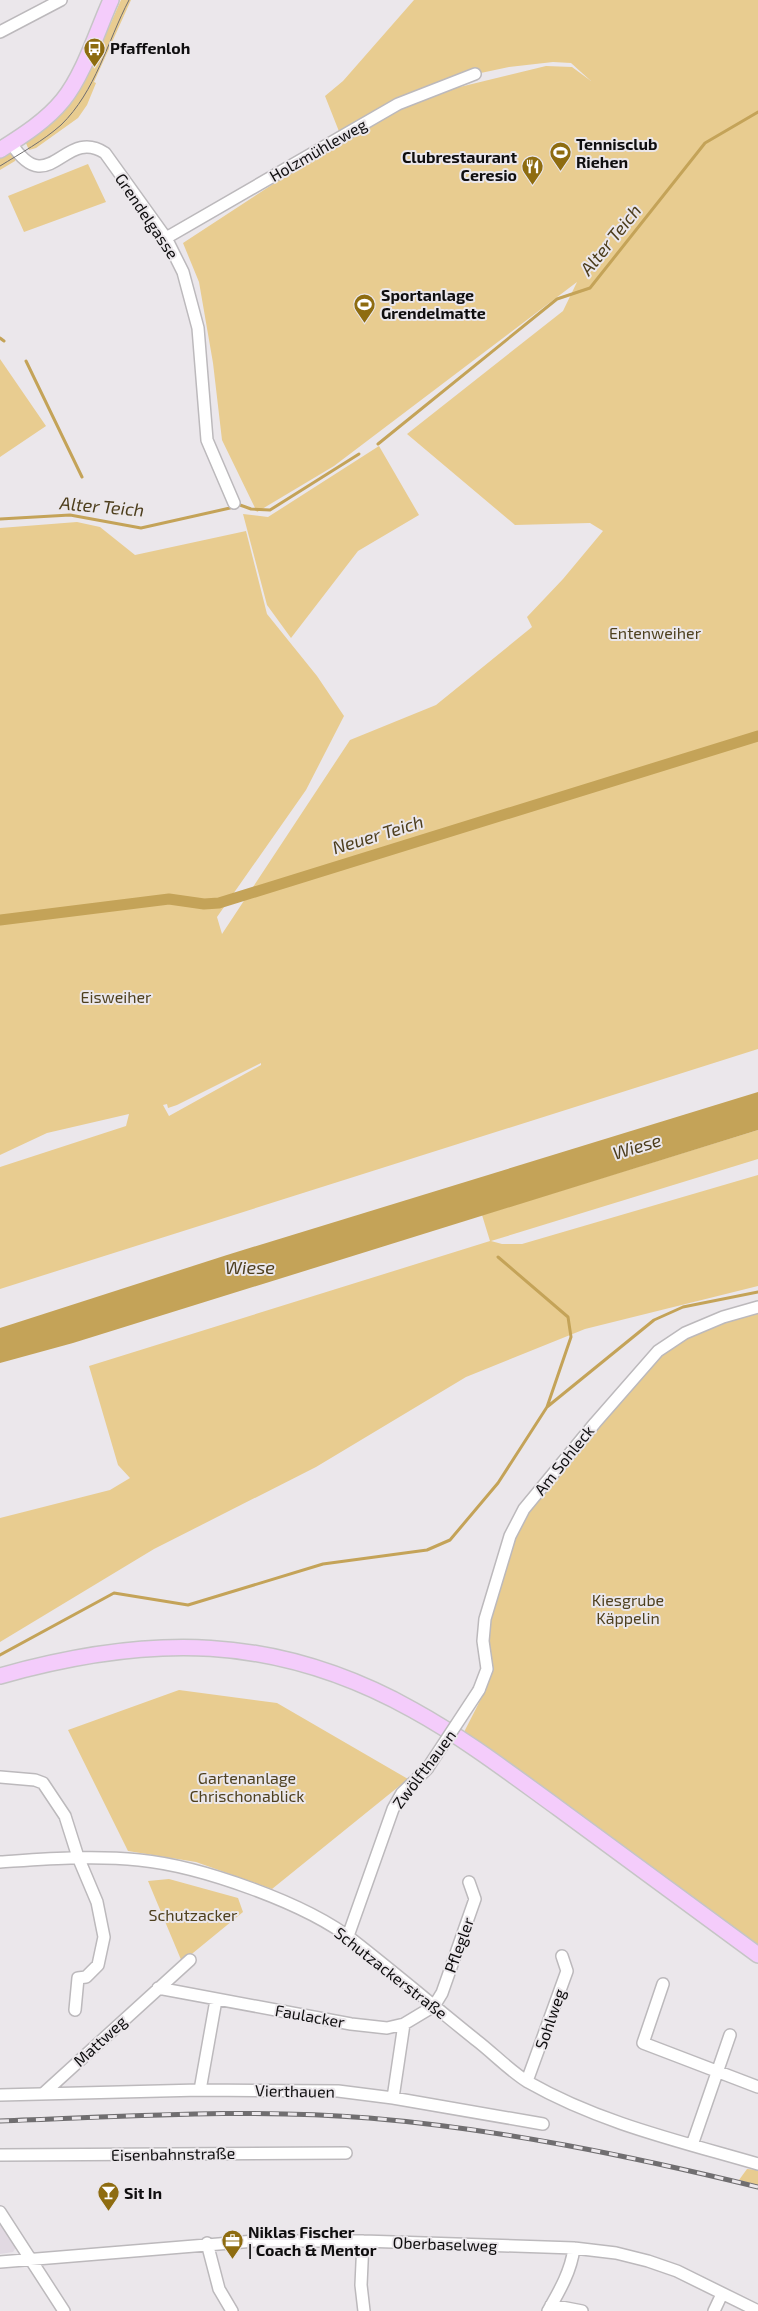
<svg xmlns="http://www.w3.org/2000/svg" width="758" height="2311" font-family="'Exo 2',sans-serif">
<rect width="100%" height="100%" fill="#ebe7eb"/>
<path fill="#e1d9e2" d="M 0,2221 L 17,2246 L 13,2252 L 0,2254 Z"/>
<path fill="#e8cc90" fill-rule="evenodd" d="M 121,0 L 131,0 L 94,82 L 96,83 L 87,105 L 78,118 L 36,148 L 29,150 L 25,141 L 83,78 L 86,79 Z
M 414,0 L 758,0 L 758,1049 L 0,1289 L 0,1167 L 126,1126 L 129,1114 L 47,1133 L 0,1155 L 0,528 L 77,522 L 100,527 L 135,555 L 246,531 L 267,614 L 317,676 L 344,716 L 306,790 L 217,917 L 222,934 L 350,740 L 436,705 L 532,627 L 527,617 L 563,579 L 603,531 L 590,523 L 515,525 L 407,434 L 563,311 L 577,282 L 334,466 L 257,512 L 222,440 L 213,363 L 199,282 L 183,243 L 342,139 L 325,96 L 343,81 ZM 553,62 L 571,63 L 591,81 L 572,67 L 546,66 L 427,95 L 476,74 L 509,67 ZM 261,1063 L 261,1065 L 169,1116 L 163,1105 L 167,1104 L 168,1108 L 177,1105 Z
M 11,151 L 16,158 L 15,161 L 0,170 L 0,155 Z
M 88,164 L 106,202 L 24,232 L 8,196 Z
M 0,359 L 46,426 L 0,457 Z
M 379,446 L 419,515 L 358,551 L 291,638 L 267,605 L 243,514 L 268,517 Z
M 758,1130 L 758,1159 L 491,1241 L 502,1244 L 522,1244 L 758,1175 L 758,1286 L 585,1329 L 466,1377 L 316,1467 L 154,1549 L 0,1642 L 0,1518 L 110,1490 L 130,1478 L 118,1465 L 89,1366 L 490,1241 L 482,1215 Z
M 758,1307 L 758,1946 L 463,1734 L 484,1693 L 479,1690 L 483,1682 L 483,1641 L 510,1536 L 658,1351 Z
M 179,1690 L 277,1703 L 408,1779 L 272,1889 L 196,1862 L 128,1851 L 68,1730 Z
M 169,1879 L 238,1898 L 243,1912 L 182,1962 L 148,1881 Z
M 747,2169 L 758,2170 L 758,2185 L 739,2180 Z"/>
<path fill="#c4a358" d="M 758,1092 L 758,1130 L 73,1343 L 0,1363 L 0,1328 L 227,1255 Z"/>
<g fill="none" stroke-linecap="round" stroke-linejoin="round">
<path stroke="#c4a358" stroke-width="3" d="M 0,338 L 4,341
M 26,361 L 82,477
M 378,444 L 557,299 L 590,288 L 705,143 L 758,112
M 240,505 L 251,509 L 270,510 L 359,454
M 0,519 L 70,515 L 141,528 L 230,508
M 547,1407 L 654,1320 L 683,1307 L 758,1292
M 0,1655 L 114,1593 L 188,1605 L 323,1564 L 427,1550 L 450,1540 L 498,1483 L 547,1407 L 571,1337 L 568,1317 L 498,1257"/>
<path stroke="#c4a358" stroke-width="11" d="M 0,920 L 169,899 L 204,904 L 219,903 L 758,736"/>
<defs>
<path id="minor" d="M 0,32 L 61,0
M 11,143 C 49,202 64,126 105,153 L 166,238 L 183,272 L 198,328 L 207,440 L 234,503
M 166,238 L 398,104 L 475,74
M 479,1690 L 487,1669 L 483,1641 L 485,1619 L 510,1536 L 524,1509 L 595,1423 L 658,1351 L 685,1333 L 723,1317 L 758,1307
M 0,1777 L 35,1780 L 43,1783 L 65,1816 L 78,1857 L 97,1902 L 104,1937 L 98,1965 L 86,1977 L 78,1978 L 75,2010
M 0,1862 C 46,1859 93,1855 139,1860 C 200,1866 306,1903 354,1941 C 395,1973 435,2007 476,2040 C 493,2053 510,2071 528,2082 C 600,2123 679,2141 758,2164
M 348,1936 L 393,1809 L 402,1793 L 427,1769
M 663,1984 L 643,2043 L 758,2087
M 158,1988 L 351,2024 L 387,2028 L 404,2024 L 434,2006 L 442,1993 L 475,1899 L 469,1882
M 527,2081 L 567,1971 L 562,1956
M 200,2090 L 216,2000
M 45,2092 L 190,1960
M 0,2095 L 200,2090 L 338,2091 L 393,2098 L 543,2124
M 393,2098 L 404,2024
M 692,2145 L 730,2035
M 0,2155 L 346,2153
M 0,2212 L 64,2311
M 363,2241 L 361,2285 L 364,2311
M 207,2243 L 219,2289 L 232,2311
M 0,2262 L 255,2241 L 363,2241 L 574,2248 L 616,2253 L 648,2261 L 677,2271 L 758,2311
M 551,2305 L 582,2311
M 548,2311 C 560,2290 571,2271 574,2248
M 714,2311 L 722,2294"/>
<path id="major" d="M 0,150 C 22,136 46,121 63,100 C 84,74 97,31 111,0
M 0,1676 C 149,1634 275,1633 413,1710 C 464,1738 511,1774 558,1808 C 625,1857 691,1906 758,1955"/>
</defs>
<use href="#minor" stroke="#bcb9bc" stroke-width="14"/>
<use href="#major" stroke="#c5c5c5" stroke-width="18"/>
<use href="#minor" stroke="#fff" stroke-width="11"/>
<use href="#major" stroke="#f4ccfb" stroke-width="15"/>
<path stroke="#706e70" stroke-width="1" d="M 0,166 C 21,153 43,141 61,125 C 96,91 107,42 129,0"/>
<defs>
<path id="rail" d="M 0,2121 C 122,2117 246,2108 369,2118 C 500,2129 630,2156 758,2187"/>
</defs>
<use href="#rail" stroke="#706e70" stroke-width="5"/>
<use href="#rail" stroke="#ebe7eb" stroke-width="3" stroke-dasharray="9" stroke-linecap="butt"/>
<defs>
<path id="minor-bridge" d="M 427,1769 L 479,1690"/>
</defs>
<use href="#minor-bridge" stroke="#bcb9bc" stroke-width="14" stroke-linecap="butt"/>
<use href="#minor-bridge" stroke="#fff" stroke-width="11"/>
</g>
<defs>
<symbol id="bus-pin" viewBox="-11 -11 22 30"><path d="M0 17L-7.5 6A9.5 9.5 0 1 1 7.5 6Z" fill="#8e6c10" stroke="#ebe7eb"/><path d="M-5-6H5V4H4V6H2V4H-2V6H-4V4H-5ZM-3.5-4V0h7V-4ZM-3.5 1.2v1.5H-2V1.2ZM2 1.2v1.5H3.5V1.2Z" fill="#fff"/></symbol>
<symbol id="stadium-pin" viewBox="-11 -11 22 30"><path d="M0 17L-7.5 6A9.5 9.5 0 1 1 7.5 6Z" fill="#8e6c10" stroke="#ebe7eb"/><path d="M0-5a6.5 5 0 1 0 0 10a6.5 5 0 1 0 0-10ZM-3.5-1.8h7v3.6h-7Z" fill="#fff"/></symbol>
<symbol id="restaurant-pin" viewBox="-11 -11 22 30"><path d="M0 17L-7.5 6A9.5 9.5 0 1 1 7.5 6Z" fill="#8e6c10" stroke="#ebe7eb"/><path d="M-5-6h1v4h1v-4h1v4h1v-4h1v5L-1.5 .5V6h-2V.5L-5-1ZM5-6V6H3V1.5H1.5Q1.5-4 5-6Z" fill="#fff"/></symbol>
<symbol id="bar-pin" viewBox="-11 -11 22 30"><path d="M0 17L-7.5 6A9.5 9.5 0 1 1 7.5 6Z" fill="#8e6c10" stroke="#ebe7eb"/><path d="M-6-5H6L.8 .8V4.5H3.5V6h-7V4.5H-.8V.8Z" fill="#fff"/></symbol>
<symbol id="office-pin" viewBox="-11 -11 22 30"><path d="M0 17L-7.5 6A9.5 9.5 0 1 1 7.5 6Z" fill="#8e6c10" stroke="#ebe7eb"/><path d="M-6-3h4V-5.5h4V-3h4V5H-6ZM-1-4.5V-3h2v-1.5ZM-6 0V1H6V0Z" fill="#fff"/></symbol>
</defs>
<g fill-rule="evenodd">
<use href="#bus-pin" x="82" y="36" width="25" height="34"/>
<use href="#stadium-pin" x="548" y="140" width="25" height="34"/>
<use href="#restaurant-pin" x="520" y="154" width="25" height="34"/>
<use href="#stadium-pin" x="352" y="292" width="25" height="34"/>
<use href="#bar-pin" x="96" y="2180" width="25" height="34"/>
<use href="#office-pin" x="220" y="2228" width="25" height="34"/>
</g>
<g text-anchor="middle" stroke-width="4" stroke-linejoin="round" paint-order="stroke">
<g font-size="16" font-weight="bold" fill="#0f0e0f" stroke="#ebe7eb" text-anchor="start">
<text x="110" y="54">Pfaffenloh</text>
<text x="576" y="150">Tennisclub<tspan x="576" dy="18">Riehen</tspan></text>
<text x="517" y="163" text-anchor="end">Clubrestaurant<tspan x="517" dy="18">Ceresio</tspan></text>
<text x="381" y="301">Sportanlage<tspan x="381" dy="18">Grendelmatte</tspan></text>
<text x="124" y="2199">Sit In</text>
<text x="248" y="2238">Niklas Fischer<tspan x="248" dy="18">| Coach &amp; Mentor</tspan></text>
</g>
<g font-size="16" fill="#0f0e0f" stroke="#ebe7eb">
<text transform="translate(318 150) rotate(-30)" y="6">Holzmühleweg</text>
<text transform="translate(147 216) rotate(56)" y="6">Grendelgasse</text>
<text transform="translate(564 1460) rotate(-51)" y="6">Am Sohleck</text>
<text transform="translate(424 1769) rotate(-53)" y="6">Zwölfthauen</text>
<text transform="translate(459 1945) rotate(-70)" y="6">Pflegler</text>
<text transform="translate(391 1973) rotate(38)" y="6">Schutzackerstraße</text>
<text transform="translate(310 2016) rotate(10)" y="6">Faulacker</text>
<text transform="translate(550 2019) rotate(-71)" y="6">Sohlweg</text>
<text transform="translate(100 2041) rotate(-43)" y="6">Mattweg</text>
<text transform="translate(295 2091) rotate(1)" y="6">Vierthauen</text>
<text transform="translate(173 2154) rotate(-1)" y="6">Eisenbahnstraße</text>
<text transform="translate(445 2244) rotate(2)" y="6">Oberbaselweg</text>
</g>
<g font-size="16" fill="#4e401f" stroke="#ebe7eb">
<text x="655" y="639">Entenweiher</text>
<text x="116" y="1003">Eisweiher</text>
<text x="628" y="1606">Kiesgrube<tspan x="628" dy="18">Käppelin</tspan></text>
<text x="247" y="1784">Gartenanlage<tspan x="247" dy="18">Chrischonablick</tspan></text>
<text x="193" y="1921">Schutzacker</text>
</g>
<g font-size="18" font-style="italic" fill="#4d3e1d" stroke="#ebe7eb">
<text transform="translate(611 240) rotate(-51)" y="6">Alter Teich</text>
<text transform="translate(102 507) rotate(5)" y="6">Alter Teich</text>
<text transform="translate(378 835) rotate(-17)" y="6">Neuer Teich</text>
<text transform="translate(637 1147) rotate(-17)" y="6">Wiese</text>
<text x="250" y="1274">Wiese</text>
</g>
</g>
</svg>
